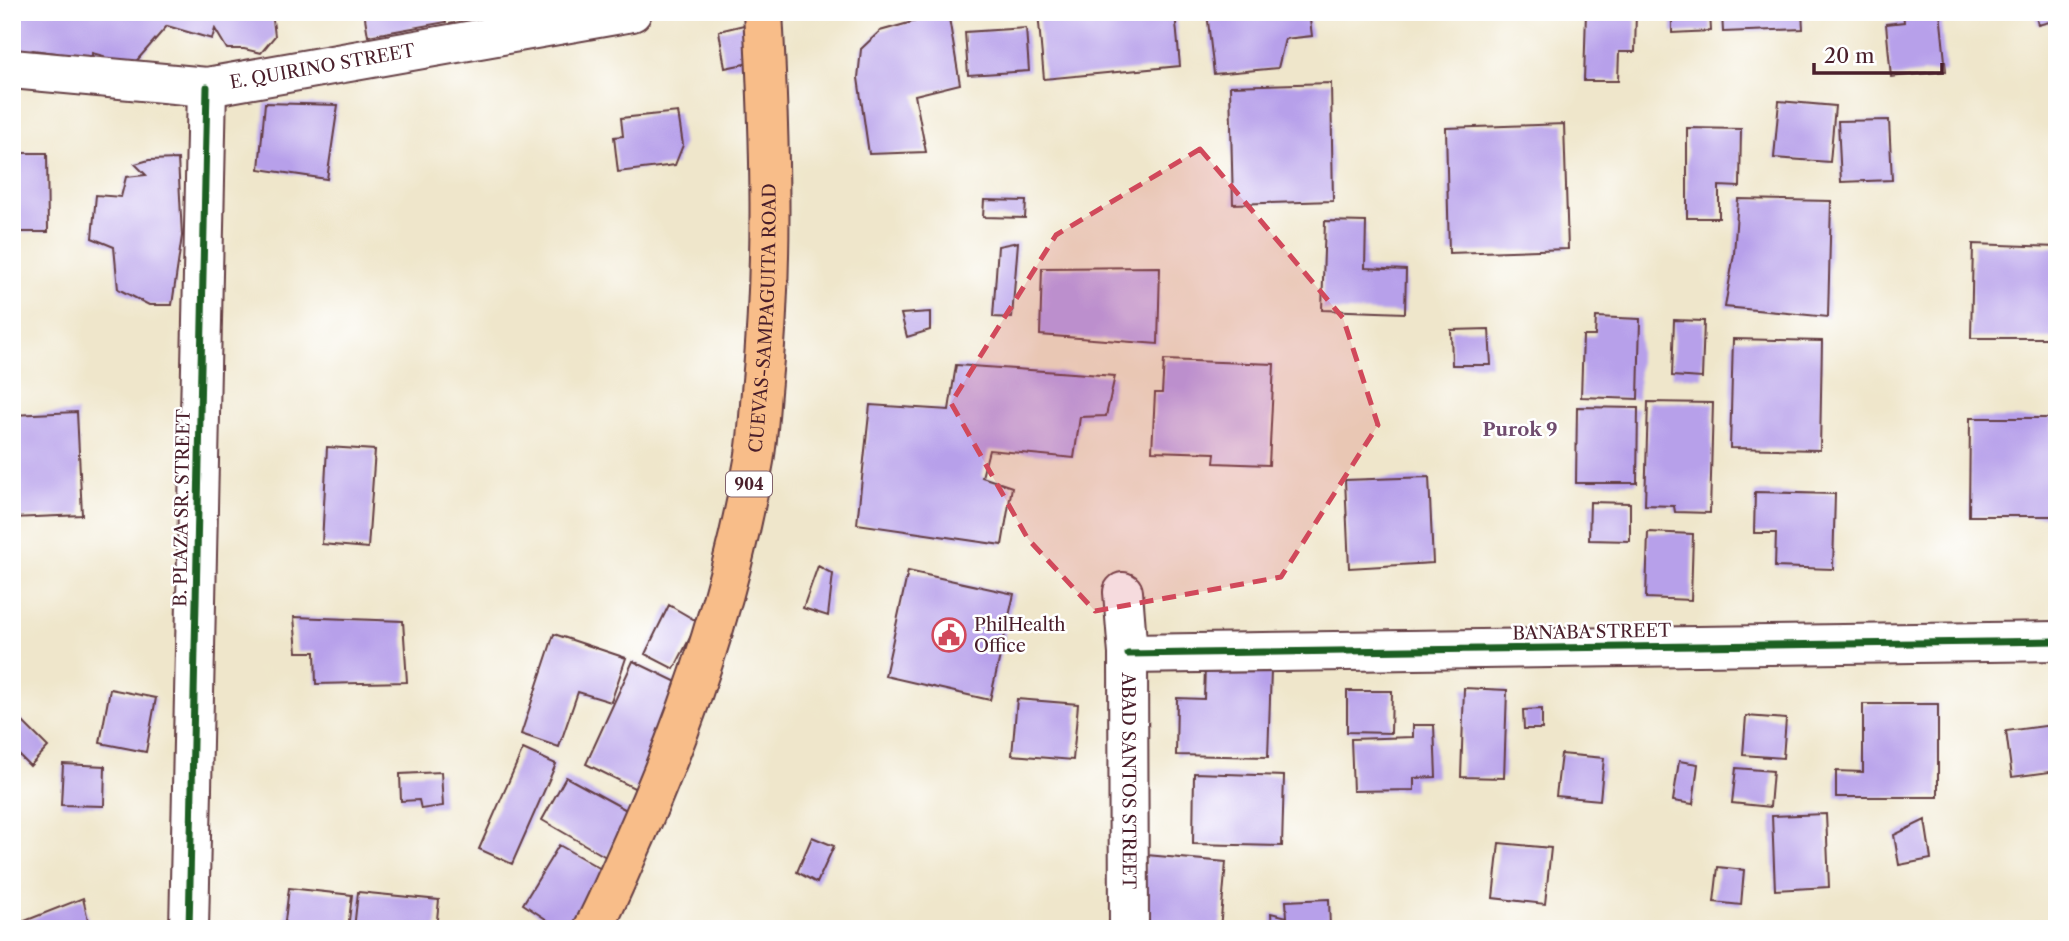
<svg xmlns="http://www.w3.org/2000/svg" width="2069" height="941" font-family="'Libre Caslon Text',serif">
<rect width="100%" height="100%" fill="#fff"/>
<filter id="ink" filterUnits="userSpaceOnUse"><feTurbulence type="fractalNoise" baseFrequency=".0143" numOctaves="2"/><feDisplacementMap in="SourceGraphic" scale="14" xChannelSelector="R" yChannelSelector="G"/><feConvolveMatrix kernelMatrix="1 2 1 2 8 2 1 2 1" color-interpolation-filters="sRGB"/></filter>
<filter id="wash" filterUnits="userSpaceOnUse"><feTurbulence type="fractalNoise" baseFrequency=".00686" numOctaves="4" result="noise"/><feDisplacementMap in="SourceGraphic" scale="28" xChannelSelector="R" yChannelSelector="G"/><feGaussianBlur stdDeviation="1.57" result="paint"/><feColorMatrix in="noise" values="0 0 0 0 0 0 0 0 0 0 0 0 0 0 0 0 0 1.4 0 .05"/><feComposite in="paint" operator="in"/></filter>
<g filter="url(#wash)">
<rect width="100%" height="100%" fill="#efe6cb"/>
<g id="blocks">
<path fill="#b7a0ea" d="M 12,12 L 272,12 L 275,36 L 261,53 L 244,49 L 227,49 L 215,29 L 212,39 L 167,26 L 132,66 L 110,68 L 104,56 L 92,53 L 91,76 L 66,68 L 56,53 L 33,50 L 12,58 Z
M 364,12 L 445,12 L 446,22 L 368,36 Z
M 1038,12 L 1175,12 L 1180,66 L 1044,79 Z
M 1207,12 L 1309,12 L 1312,36 L 1285,39 L 1278,68 L 1214,74 Z
M 1586,12 L 1636,12 L 1635,52 L 1619,52 L 1618,81 L 1584,81 Z
M 1672,12 L 1710,12 L 1711,31 L 1672,33 Z
M 1722,12 L 1802,12 L 1803,29 L 1723,32 Z
M 1903,12 L 1940,12 L 1946,71 L 1891,77 L 1886,24 L 1904,22 Z
M 2035,12 L 2057,12 L 2057,20 L 2038,25 Z
M 949,18 L 960,84 L 915,95 L 926,152 L 869,154 L 858,78 L 861,49 L 880,31 L 923,19 Z
M 752,23 L 759,61 L 725,68 L 719,31 Z
M 1026,28 L 1029,71 L 968,75 L 965,32 Z
M 1331,83 L 1333,201 L 1233,204 L 1230,86 Z
M 1779,101 L 1835,106 L 1830,162 L 1774,158 Z
M 265,103 L 338,105 L 327,179 L 259,169 Z
M 678,112 L 683,145 L 675,165 L 618,172 L 614,137 L 623,136 L 621,118 Z
M 1889,120 L 1892,180 L 1841,182 L 1838,121 Z
M 1564,124 L 1568,249 L 1449,253 L 1446,128 Z
M 1687,128 L 1741,129 L 1740,187 L 1719,186 L 1719,218 L 1687,218 Z
M 12,153 L 47,153 L 48,232 L 17,232 L 17,218 L 12,218 Z
M 178,159 L 182,236 L 172,305 L 149,305 L 118,289 L 114,247 L 92,238 L 96,195 L 121,197 L 126,177 L 146,175 L 135,164 L 149,160 Z
M 1738,199 L 1831,201 L 1828,317 L 1725,307 L 1734,254 Z
M 984,200 L 1026,201 L 1025,218 L 983,217 Z
M 1325,221 L 1366,222 L 1365,268 L 1406,270 L 1405,313 L 1322,310 Z
M 1018,242 L 1012,318 L 993,317 L 998,246 Z
M 1973,244 L 2057,247 L 2057,338 L 1971,338 Z
M 1160,267 L 1158,344 L 1040,335 L 1042,268 Z
M 930,312 L 930,330 L 907,337 L 901,314 Z
M 1596,317 L 1640,319 L 1638,399 L 1581,397 L 1583,336 L 1595,336 Z
M 1674,320 L 1704,321 L 1702,378 L 1672,376 Z
M 1489,329 L 1491,365 L 1452,365 L 1451,330 Z
M 1733,339 L 1822,341 L 1820,450 L 1730,448 Z
M 1164,360 L 1274,364 L 1269,465 L 1214,463 L 1215,453 L 1152,451 L 1155,393 L 1162,393 Z
M 956,365 L 1115,376 L 1106,416 L 1080,417 L 1074,458 L 989,450 L 982,477 L 1012,487 L 1002,545 L 857,524 L 870,405 L 949,410 Z
M 1648,402 L 1713,403 L 1710,513 L 1675,512 L 1674,506 L 1645,505 Z
M 1577,407 L 1638,408 L 1637,483 L 1576,483 Z
M 77,412 L 82,515 L 12,518 L 12,415 Z
M 1970,418 L 2052,418 L 2052,516 L 1969,516 Z
M 327,447 L 375,450 L 368,548 L 322,544 Z
M 1429,477 L 1433,563 L 1349,568 L 1345,480 Z
M 1755,492 L 1835,494 L 1833,569 L 1775,567 L 1776,533 L 1754,533 Z
M 1590,502 L 1630,503 L 1630,541 L 1589,540 Z
M 1648,532 L 1693,534 L 1691,600 L 1646,598 Z
M 818,566 L 833,574 L 828,616 L 803,608 Z
M 908,571 L 1014,594 L 990,700 L 885,676 Z
M 669,605 L 698,622 L 674,669 L 645,654 Z
M 294,617 L 403,621 L 407,682 L 316,684 L 315,652 L 297,652 Z
M 554,634 L 626,658 L 611,702 L 578,692 L 559,747 L 521,734 Z
M 633,661 L 687,687 L 638,790 L 586,764 Z
M 1205,667 L 1271,670 L 1268,757 L 1176,755 L 1177,698 L 1204,699 Z
M 1464,688 L 1507,690 L 1504,778 L 1461,777 Z
M 110,689 L 156,698 L 146,752 L 100,743 Z
M 1347,691 L 1392,691 L 1391,733 L 1347,732 Z
M 1017,699 L 1078,704 L 1073,760 L 1012,755 Z
M 1863,704 L 1938,704 L 1938,797 L 1836,797 L 1836,771 L 1863,772 Z
M 1542,709 L 1542,729 L 1524,729 L 1523,710 Z
M 12,711 L 48,747 L 30,766 L 12,748 Z
M 1746,716 L 1786,719 L 1783,758 L 1743,755 Z
M 1413,725 L 1434,725 L 1436,777 L 1414,778 L 1414,790 L 1353,791 L 1351,739 L 1413,737 Z
M 2052,725 L 2057,771 L 2012,777 L 2006,731 Z
M 523,749 L 556,764 L 512,864 L 479,849 Z
M 1561,754 L 1604,758 L 1600,800 L 1556,796 Z
M 1679,761 L 1698,764 L 1693,804 L 1673,801 Z
M 63,764 L 105,766 L 104,806 L 61,805 Z
M 1736,768 L 1773,771 L 1770,807 L 1732,803 Z
M 441,772 L 443,806 L 421,809 L 419,800 L 401,801 L 400,774 Z
M 1194,773 L 1284,776 L 1282,846 L 1193,844 Z
M 566,777 L 632,813 L 606,857 L 542,820 Z
M 1826,814 L 1829,887 L 1775,890 L 1772,816 Z
M 1925,820 L 1931,859 L 1899,865 L 1894,835 Z
M 812,837 L 834,846 L 817,883 L 797,872 Z
M 1499,843 L 1551,848 L 1545,904 L 1493,898 Z
M 559,845 L 610,874 L 578,929 L 561,929 L 523,904 Z
M 1146,855 L 1226,862 L 1220,929 L 1139,929 Z
M 1718,867 L 1744,870 L 1741,905 L 1714,902 Z
M 289,888 L 352,895 L 348,929 L 284,929 Z
M 358,892 L 439,900 L 436,929 L 354,929 Z
M 83,898 L 90,929 L 12,929 L 12,926 Z
M 1329,899 L 1330,929 L 1272,929 L 1271,913 L 1287,917 L 1286,901 Z"/>
</g>
</g>
<g filter="url(#ink)">
<use href="#blocks" fill-opacity="0" stroke="#633d43" stroke-width="2"/>
<g fill="none" stroke-linecap="round" stroke-linejoin="round">
<defs>
<g id="street">
<path id="s1" d="M 12,69 L 207,87 L 632,12"/>
<path id="s2" d="M 1123,592 L 1128,654 L 1129,929"/>
<path d="M 1128,654 L 2057,641"/>
<path d="M 189,929 L 207,87"/>
</g>
<g id="primary">
<path id="s3" d="M 593,929 C 608,901 620,871 633,842 C 688,720 731,593 754,461 C 758,438 759,415 761,392 C 774,266 770,139 763,12"/>
</g>
</defs>
<use href="#street" stroke="#633d43" stroke-width="42"/>
<use href="#primary" stroke="#633d43" stroke-width="42"/>
<use href="#street" stroke="#fff" stroke-width="38"/>
<use href="#primary" stroke="#f8bd89" stroke-width="38"/>
<defs>
<path id="cycleway" d="M 1128,654 L 2057,641
M 189,929 L 207,87"/>
</defs>
<use href="#cycleway" stroke="#fff" stroke-width="11"/>
<use href="#cycleway" stroke="#1b5e20" stroke-width="7"/>
</g>
</g>
<path fill="#d1495b" fill-opacity="0.2" stroke="#d1495b" stroke-width="5" stroke-dasharray="14 9" stroke-linejoin="round" d="M 1200,149 L 1343,318 L 1378,425 L 1281,577 L 1095,611 L 1028,539 L 951,403 L 1056,235 Z"/>
<defs>
<symbol id="civic-ring" viewBox="-11 -11 22 22"><circle r="9.5" fill="#fff" stroke="#d1495b" stroke-width="1.5"/><path d="M-.6-6.5H3V-4.5H.6V-3L4-1V1h2V6H-6V1h2V-1L-.6-3ZM-1.2 2.5V6h2.4V2.5Z" fill="#d1495b"/></symbol>
</defs>
<g fill-rule="evenodd">
<use href="#civic-ring" x="930" y="616" width="38" height="38"/>
</g>
<g text-anchor="middle" stroke-width="5" stroke-linejoin="round" paint-order="stroke">
<rect fill="#fff" stroke="#80626b" stroke-width="2" x="726" y="471.5" width="46" height="25" rx="5"/>
<g font-size="16" font-weight="bold" fill="#4a1f2b">
<text x="749" y="490">904</text>
</g>
<g font-size="18" fill="#4a1f2b" stroke="#fff">
<text dy="6" stroke="none"><textPath href="#s1" startOffset="313">E. QUIRINO STREET</textPath></text>
<text dy="6" stroke="none"><textPath href="#s3" startOffset="640">CUEVAS-SAMPAGUITA ROAD</textPath></text>
<text transform="translate(182 508) rotate(-89)" y="6">B. PLAZA SR. STREET</text>
<text transform="translate(1592 632) rotate(-1)" y="6">BANABA STREET</text>
<text dy="6" stroke="none"><textPath href="#s2" startOffset="189">ABAD SANTOS STREET</textPath></text>
</g>
<g font-size="18" fill="#4a1f2b" stroke="#fff" text-anchor="start">
<text x="974" y="631">PhilHealth<tspan x="974" dy="21">Office</tspan></text>
</g>
<g font-size="19" font-weight="bold" fill="#704c6e" stroke="#fff">
<text x="1520" y="436">Purok 9</text>
</g>
</g>
<rect width="2069" height="941" fill="none" stroke="#fff" stroke-width="42"/>
<path d="M1814 63v10h128v-10" fill="none" stroke="#4a1f2b" stroke-width="3.5"/>
<text x="1824" y="63" font-size="21" fill="#4a1f2b" stroke="#ffffff" stroke-width="5" paint-order="stroke">20 m</text>
</svg>
